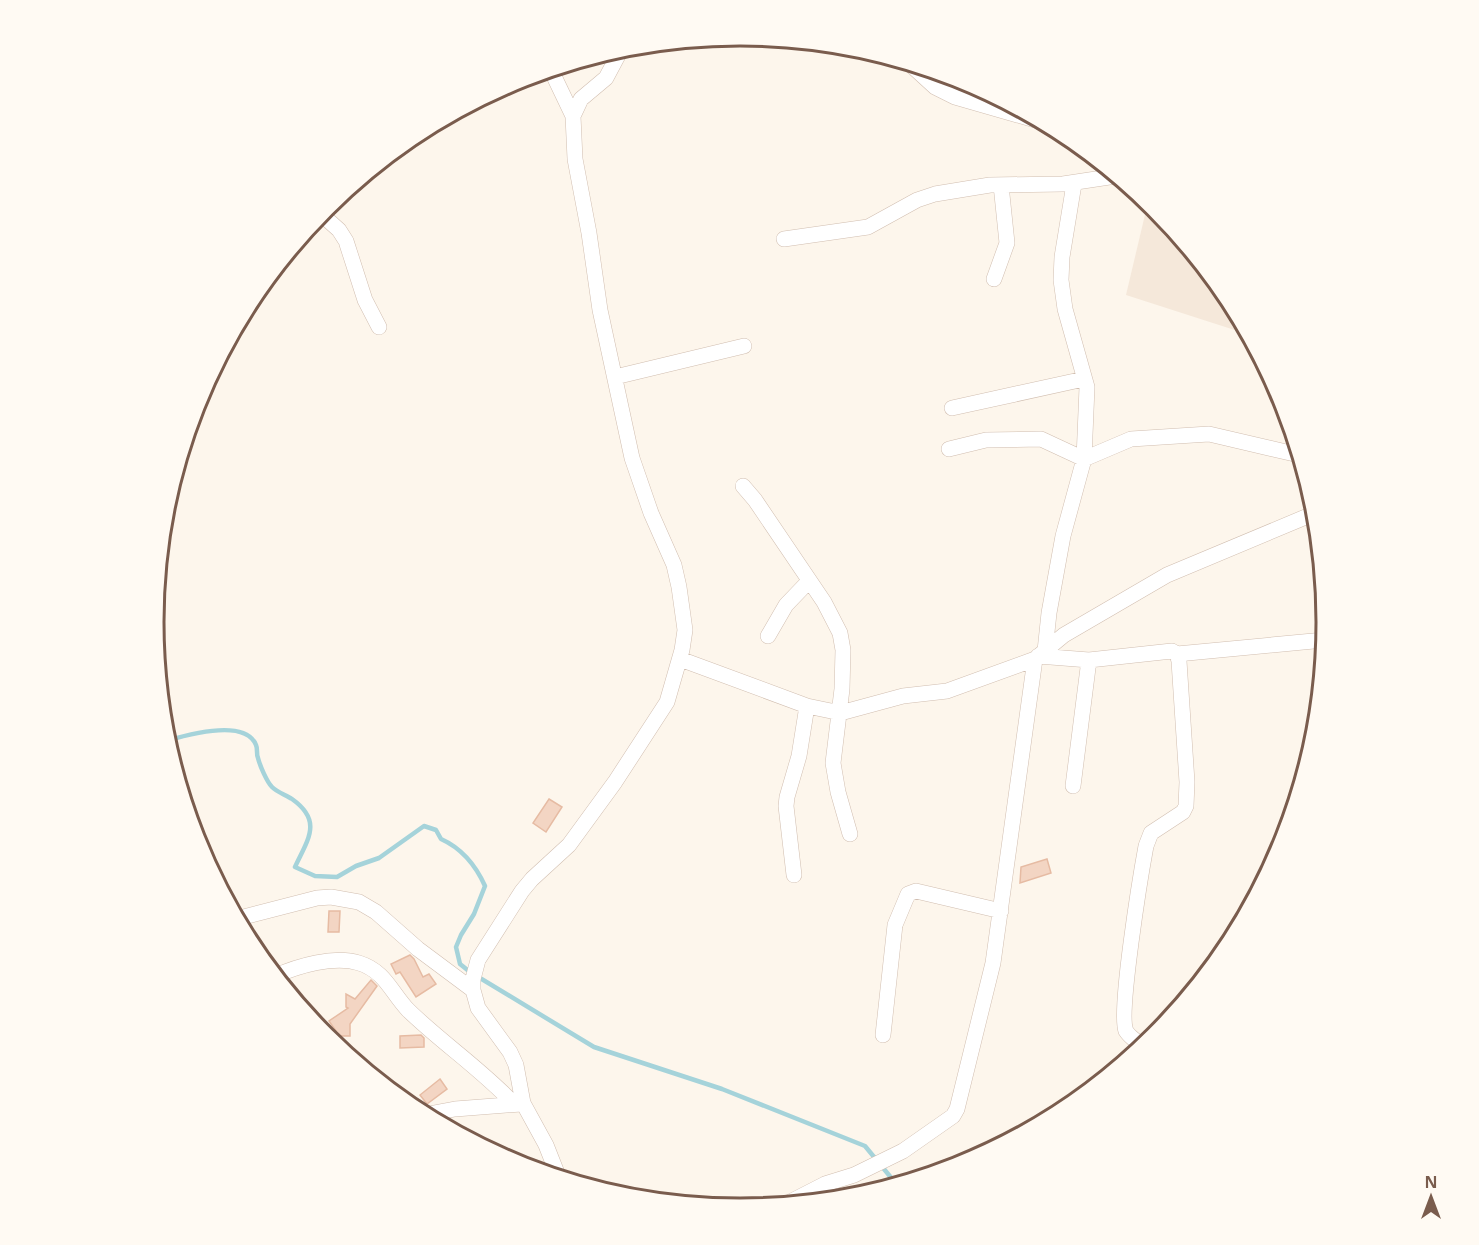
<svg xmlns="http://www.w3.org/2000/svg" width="1479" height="1245" font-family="'Noto Sans',sans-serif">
<rect width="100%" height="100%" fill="#fdf6ec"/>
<path fill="#f5e8da" d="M 1148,202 L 1154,208 L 1227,297 L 1247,334 L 1126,295 Z"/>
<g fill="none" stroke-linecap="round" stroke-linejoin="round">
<path stroke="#a5d3da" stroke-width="4.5" d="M 166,741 C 186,735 245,718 256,745 C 258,749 256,754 258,758 C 260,766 267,782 272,787 C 277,792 286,795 292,799 C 323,821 308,839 295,867 L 315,876 L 337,877 L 356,866 L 379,858 L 424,826 L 436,830 L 441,839 C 461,848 476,866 485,886 L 474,914 L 461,935 L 456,947 L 460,964 L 470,972 L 594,1047 L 722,1089 L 865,1146 L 893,1180 L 899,1184"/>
</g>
<path fill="#f3d5c3" stroke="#e6bba3" stroke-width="1.5" d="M 549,799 L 562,807 L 546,832 L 533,823 Z
M 1047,859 L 1051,873 L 1020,883 L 1021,867 Z
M 329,911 L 340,911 L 339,932 L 328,932 Z
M 410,955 L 414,959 L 423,977 L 429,974 L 436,984 L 416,997 L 400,972 L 396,974 L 391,964 Z
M 371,980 L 377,986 L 350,1024 L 350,1036 L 336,1036 L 336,1031 L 329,1021 L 348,1008 L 346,1007 L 346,994 L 355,999 Z
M 421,1035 L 424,1038 L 424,1047 L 400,1048 L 400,1036 Z
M 440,1079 L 447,1089 L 427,1104 L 420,1095 Z"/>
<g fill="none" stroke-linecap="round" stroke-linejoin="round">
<defs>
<path id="minor" d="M 911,65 L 935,87 L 955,97 L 1042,122
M 551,70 L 573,116
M 320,213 L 339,230 L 346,241 L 365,300 L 379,327
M 784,239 L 868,227 L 917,200 L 935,194 L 990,185 L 1063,184 L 1116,176
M 994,279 L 1007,243 L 1001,185
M 615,377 L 744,346
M 952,408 L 1084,379
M 949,449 L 986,440 L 1041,439 L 1084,459 L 1131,439 L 1209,434 L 1299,455
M 743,486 L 755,500 L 824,602 L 840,633 L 843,650 L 842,689 L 833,763 L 838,792 L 850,834
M 768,636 L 786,605 L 809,581
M 1045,651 L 1049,613 L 1063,536 L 1084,459 L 1087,387 L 1065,309 L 1061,280 L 1062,257 L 1074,184
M 1177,654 L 1324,640
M 1038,656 L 1089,660 L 1172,651 L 1177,654 L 1179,661 L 1187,782 L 1186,806 L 1183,812 L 1151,833 L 1146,846 C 1141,873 1118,1013 1126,1031 C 1129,1036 1138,1043 1144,1046
M 680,659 L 807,706 L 831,711 L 844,712 L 903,696 L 947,691 L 1035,659 L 1064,635 L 1167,575 L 1315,513
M 1073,786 L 1089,660
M 794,875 L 786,806 L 787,797 L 799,756 L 807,706
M 236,919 L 317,898 L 331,897 L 359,902 L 376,912 L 418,949 L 473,990
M 275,976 C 298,966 334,955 359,963 C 385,971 391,992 408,1010 C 442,1043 481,1069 514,1104
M 883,1035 L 895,925 L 908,894 L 916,891 L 1001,911
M 423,1115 L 455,1109 L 521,1104
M 559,1178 L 546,1145 L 523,1103 L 516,1065 L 510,1052 L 478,1008 L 473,990 L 473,979 L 478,960 L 522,891 L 532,879 L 569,845 L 615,782 L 667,702 L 682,650 L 685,630 L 679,587 L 674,565 L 651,513 L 632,458 L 600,310 L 589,233 L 575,159 L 573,116 L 581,99 L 606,78 L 622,48
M 786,1204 L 825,1184 L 854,1175 L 903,1151 L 953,1116 L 957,1109 L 993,963 L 1035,659"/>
</defs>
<use href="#minor" stroke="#d1beb0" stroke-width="16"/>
<use href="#minor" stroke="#fff" stroke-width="15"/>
</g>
<path d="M0 0H1479V1245H0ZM164 622a576 576 0 1 1 1152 0a576 576 0 1 1-1152 0Z" fill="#fffaf3" fill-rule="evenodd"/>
<path fill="none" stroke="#7a5c4d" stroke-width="3" d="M164 622a576 576 0 1 1 1152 0a576 576 0 1 1-1152 0Z"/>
<g transform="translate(1431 1197)" stroke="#fffaf3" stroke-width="4.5" paint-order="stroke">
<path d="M0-4.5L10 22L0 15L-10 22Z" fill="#7a5c4d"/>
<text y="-9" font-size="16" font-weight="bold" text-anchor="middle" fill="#7a5c4d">N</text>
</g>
</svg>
